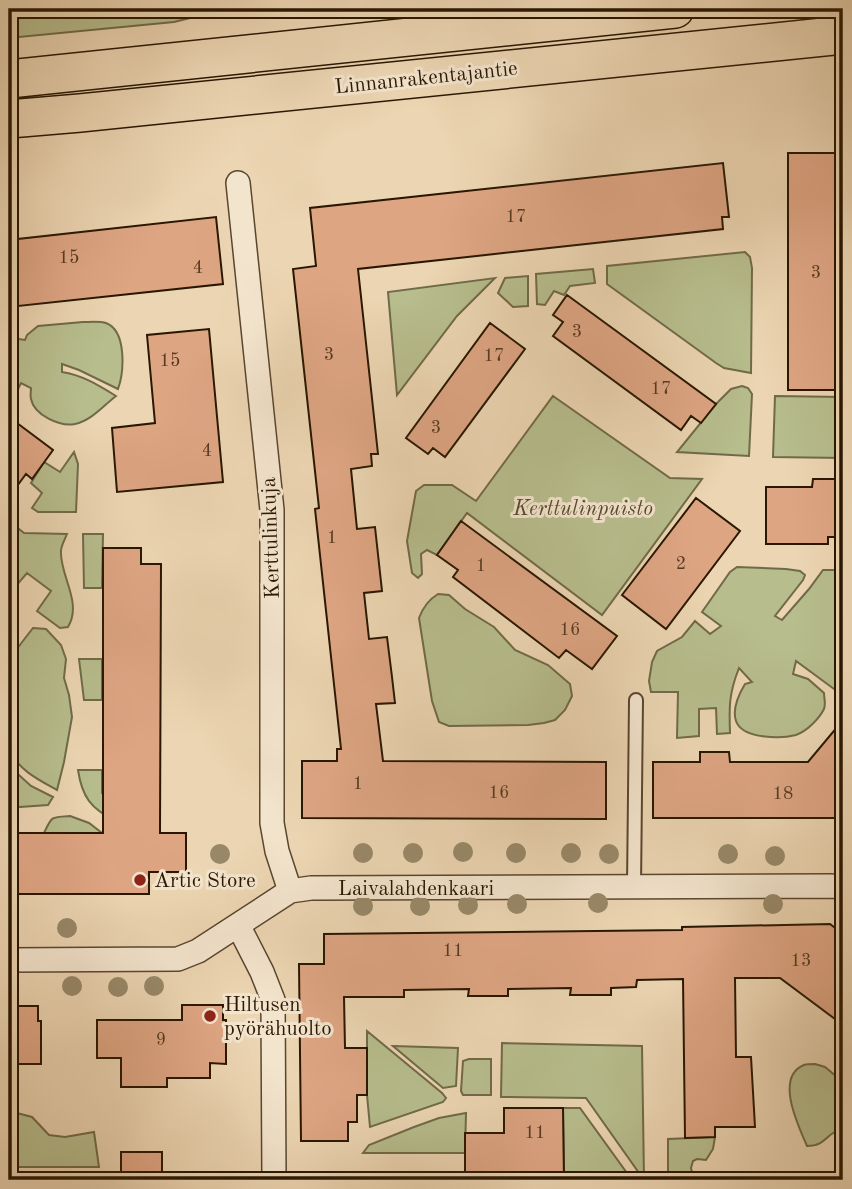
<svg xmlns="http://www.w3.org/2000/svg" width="852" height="1189" font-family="'Old Standard TT',serif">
<rect width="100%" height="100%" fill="#ecd5b2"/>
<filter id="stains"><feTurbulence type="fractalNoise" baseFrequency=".00286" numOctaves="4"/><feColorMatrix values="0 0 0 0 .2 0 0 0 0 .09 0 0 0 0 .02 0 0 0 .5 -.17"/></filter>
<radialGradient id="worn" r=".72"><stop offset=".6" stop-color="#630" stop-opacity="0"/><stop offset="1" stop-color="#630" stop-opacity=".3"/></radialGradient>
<path fill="#b7bd8d" stroke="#706a48" stroke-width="2" d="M 9,9 L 278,9 L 206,14 L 174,22 L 9,38 Z
M 745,252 L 750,257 L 752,268 L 751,373 L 724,368 L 716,363 L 607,284 L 607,266 Z
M 593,269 L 595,283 L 570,286 L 564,295 L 554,291 L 545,305 L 537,304 L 536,274 Z
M 528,276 L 528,306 L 513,307 L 498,293 L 505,278 Z
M 495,278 L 457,316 L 397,395 L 388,292 Z
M 83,322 C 90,322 100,321 106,323 C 127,331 124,372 118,389 L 79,370 L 62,364 L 62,372 C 82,375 98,385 116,396 C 104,405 91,421 75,424 C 60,427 34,415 31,399 C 30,395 31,391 31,388 L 21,383 L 17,391 L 9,388 L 9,328 L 12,328 L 14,333 L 12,338 L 25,340 L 27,335 L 38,326 Z
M 742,386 L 748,388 L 752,394 L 749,456 L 677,452 L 716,404 L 731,389 Z
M 553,396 L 670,478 L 702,479 L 602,615 L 467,513 L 437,555 L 427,550 L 421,554 L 422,574 L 418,578 L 412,573 L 407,541 L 416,491 L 424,485 L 452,485 L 476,501 Z
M 775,396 L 843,397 L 843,458 L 773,457 Z
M 74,452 L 78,464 L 76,512 L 38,512 L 32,508 L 42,493 L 31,483 L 44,462 L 60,472 Z
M 9,521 L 24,533 L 67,534 C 65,539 62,544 61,550 C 59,575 83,602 68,627 L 60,628 L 37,611 L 51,591 L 27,573 L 9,594 Z
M 83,534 L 103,534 L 102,588 L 84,588 Z
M 737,567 L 786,569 L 800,571 L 805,575 L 803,580 L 775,616 L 782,620 L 809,589 L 823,570 L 838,570 L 843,573 L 843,686 L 834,689 L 796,661 L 793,674 L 808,679 L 824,693 C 824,698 826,704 824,709 C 819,719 807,731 796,735 C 781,739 742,739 736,721 C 732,709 739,694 745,684 L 752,682 L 739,668 C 729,693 729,707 730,733 L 717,734 L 716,708 L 699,709 L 699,736 L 677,738 L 678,692 L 651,692 L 649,681 L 652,662 L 657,651 L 682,637 L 695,621 L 710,634 L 721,626 L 702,612 L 730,572 Z
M 438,594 L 449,595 L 465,609 L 494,627 L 515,650 L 548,665 L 570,684 L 572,696 L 565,710 L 555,720 L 544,723 L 528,725 L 449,726 L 439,722 L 432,701 L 419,618 C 423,607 428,600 438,594 Z
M 33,628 L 46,629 L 61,645 L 66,659 L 64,678 L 69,695 L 72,717 L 64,762 L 57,790 C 37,779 19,770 9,750 L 9,659 Z
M 79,659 L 102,659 L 102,700 L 84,700 Z
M 9,766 L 31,786 L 53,797 L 48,805 L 20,807 L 9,805 Z
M 78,770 L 102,770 L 102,793 L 116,793 L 116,821 C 91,809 82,797 78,770 Z
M 70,816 L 89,823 L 102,833 L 44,833 C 52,816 51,817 70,816 Z
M 367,1031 L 442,1093 L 446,1098 L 443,1102 L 370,1127 L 367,1095 Z
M 502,1043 L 642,1046 L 644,1180 L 586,1098 L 501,1097 Z
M 393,1046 L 458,1048 L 456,1086 L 443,1088 Z
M 469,1059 L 491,1059 L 491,1095 L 463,1095 L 461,1091 L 463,1061 Z
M 815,1064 L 825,1067 L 843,1082 L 843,1130 C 826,1131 828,1146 807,1146 C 799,1127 774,1077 804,1065 C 807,1064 811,1064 815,1064 Z
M 563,1108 L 580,1108 L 632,1180 L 564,1180 Z
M 9,1111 L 32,1117 L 49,1135 L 65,1137 L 94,1132 L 99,1167 L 14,1167 L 12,1180 L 9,1180 Z
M 466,1113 L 465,1153 L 363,1153 L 369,1145 L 414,1127 L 439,1118 Z
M 715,1137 L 713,1149 L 706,1160 L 697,1159 L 693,1161 L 691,1168 L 693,1177 L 700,1180 L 668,1180 L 668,1139 Z"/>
<path fill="#dea583" stroke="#291702" stroke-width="2" d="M 788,153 L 843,153 L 843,390 L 788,390 Z
M 723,163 L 729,217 L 722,217 L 723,229 L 358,269 L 378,454 L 371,454 L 372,466 L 351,469 L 357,529 L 375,527 L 382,591 L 364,593 L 369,639 L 387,637 L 392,677 L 395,703 L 376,704 L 383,761 L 606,762 L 606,819 L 302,818 L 302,761 L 337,761 L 337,749 L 341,749 L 315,509 L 319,508 L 293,269 L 316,266 L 310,208 Z
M 216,217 L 223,284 L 9,307 L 9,240 Z
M 567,295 L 716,404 L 701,423 L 691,416 L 681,430 L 553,336 L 563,322 L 553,315 Z
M 490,323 L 525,349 L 445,457 L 433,448 L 428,454 L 406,438 Z
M 209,329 L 223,482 L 117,492 L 112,428 L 155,423 L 147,335 Z
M 9,417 L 53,450 L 32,479 L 26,474 L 9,497 Z
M 813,479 L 843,479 L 843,537 L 828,537 L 828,544 L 766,544 L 766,487 L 812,487 Z
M 696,498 L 740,531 L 666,629 L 622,595 Z
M 461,521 L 617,636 L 592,669 L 566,650 L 559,658 L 453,577 L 458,570 L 437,555 Z
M 103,548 L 141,548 L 141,564 L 161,564 L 160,833 L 186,833 L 186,872 L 149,872 L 149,894 L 9,894 L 9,833 L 103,833 Z
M 843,720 L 843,818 L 653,818 L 653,762 L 700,762 L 700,752 L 729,752 L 730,762 L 808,762 Z
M 830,924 L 843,934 L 843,1025 L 780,978 L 735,978 L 736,1057 L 751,1057 L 755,1127 L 715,1127 L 715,1137 L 685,1138 L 683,979 L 637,980 L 636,987 L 611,988 L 611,995 L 570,995 L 571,988 L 508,989 L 508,996 L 468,996 L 469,989 L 404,990 L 404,997 L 344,997 L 345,1048 L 367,1048 L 367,1095 L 357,1095 L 357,1122 L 348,1122 L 348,1141 L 301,1141 L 299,964 L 324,964 L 324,934 L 682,930 L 682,927 Z
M 182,1005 L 223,1005 L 223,1020 L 226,1020 L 226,1064 L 210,1063 L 210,1078 L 167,1078 L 167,1087 L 121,1087 L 121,1058 L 97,1058 L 97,1020 L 182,1020 Z
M 9,1006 L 38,1006 L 38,1021 L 41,1021 L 41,1064 L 9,1064 Z
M 504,1108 L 563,1108 L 564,1180 L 465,1180 L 465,1133 L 504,1133 Z
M 121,1152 L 162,1152 L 162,1180 L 121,1180 Z"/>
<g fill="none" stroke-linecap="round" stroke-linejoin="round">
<defs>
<path id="service" d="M 634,887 L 636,700"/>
<path id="minor" d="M 238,183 L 272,510 L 272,823 L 277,851 L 290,891
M 238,925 L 262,972 L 273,1000 L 274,1180
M 9,960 L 178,959 L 198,951 L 290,891 L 311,888 L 830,886 L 843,887"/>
<path id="primary" d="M 9,79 L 675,9
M 9,119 L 80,113 L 843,35"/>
</defs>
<use href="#service" stroke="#5a462e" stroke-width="16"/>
<use href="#minor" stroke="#5a462e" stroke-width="26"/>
<use href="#primary" stroke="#291702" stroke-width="40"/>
<use href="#service" stroke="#f3e4cd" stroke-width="12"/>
<use href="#minor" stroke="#f3e4cd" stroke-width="23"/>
<use href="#primary" stroke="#ecd5b2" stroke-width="37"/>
</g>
<g fill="#988868">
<circle cx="463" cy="852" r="10"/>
<circle cx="363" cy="853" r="10"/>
<circle cx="413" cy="853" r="10"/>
<circle cx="516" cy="853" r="10"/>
<circle cx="571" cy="853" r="10"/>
<circle cx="220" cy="854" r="10"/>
<circle cx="609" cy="854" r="10"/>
<circle cx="728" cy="854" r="10"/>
<circle cx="775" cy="856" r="10"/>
<circle cx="598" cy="903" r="10"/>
<circle cx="517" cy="904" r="10"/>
<circle cx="773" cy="904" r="10"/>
<circle cx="468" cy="905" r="10"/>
<circle cx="363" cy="906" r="10"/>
<circle cx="420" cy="906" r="10"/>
<circle cx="67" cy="928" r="10"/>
<circle cx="72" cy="986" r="10"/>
<circle cx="154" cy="986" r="10"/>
<circle cx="118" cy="987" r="10"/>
</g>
<g fill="#8f2418" stroke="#f3e4cd" stroke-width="2.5">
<circle cx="140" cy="880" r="7"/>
<circle cx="210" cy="1016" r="7"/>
</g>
<g text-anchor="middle" stroke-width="6" stroke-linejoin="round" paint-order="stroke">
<g font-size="18" fill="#563a22">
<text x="516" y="222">17</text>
<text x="69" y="263">15</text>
<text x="198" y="273">4</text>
<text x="816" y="278">3</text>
<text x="577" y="337">3</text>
<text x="329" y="360">3</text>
<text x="494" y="361">17</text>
<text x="170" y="366">15</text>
<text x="661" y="394">17</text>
<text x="436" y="433">3</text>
<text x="207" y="456">4</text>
<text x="332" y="543">1</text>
<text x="681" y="569">2</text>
<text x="481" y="571">1</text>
<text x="570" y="635">16</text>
<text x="358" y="789">1</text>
<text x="499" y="798">16</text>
<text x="783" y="799">18</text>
<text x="453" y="956">11</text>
<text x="801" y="966">13</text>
<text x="161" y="1045">9</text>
<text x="535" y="1138">11</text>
</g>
<g font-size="21" fill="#291702" stroke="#f3e4cd">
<text transform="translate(426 77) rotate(-6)" y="7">Linnanrakentajantie</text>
<text transform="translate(270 538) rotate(-92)" y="7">Kerttulinkuja</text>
<text x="416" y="895">Laivalahdenkaari</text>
</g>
<g font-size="21" font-style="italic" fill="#54492c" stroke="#f3e4cd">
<text x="583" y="515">Kerttulinpuisto</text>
</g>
<g font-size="21" fill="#291702" stroke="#f3e4cd" text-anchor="start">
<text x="154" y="887">Artic Store</text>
<text x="224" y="1011">Hiltusen<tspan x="224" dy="24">pyörähuolto</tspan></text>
</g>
</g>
<rect width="852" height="1189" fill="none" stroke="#ecd5b2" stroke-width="35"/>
<rect x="10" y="10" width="831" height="1168" fill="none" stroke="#291702" stroke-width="3.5"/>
<rect x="18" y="18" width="817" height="1154" fill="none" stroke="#291702" stroke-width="2"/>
<rect width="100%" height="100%" filter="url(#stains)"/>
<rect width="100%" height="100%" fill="url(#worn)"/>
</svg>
